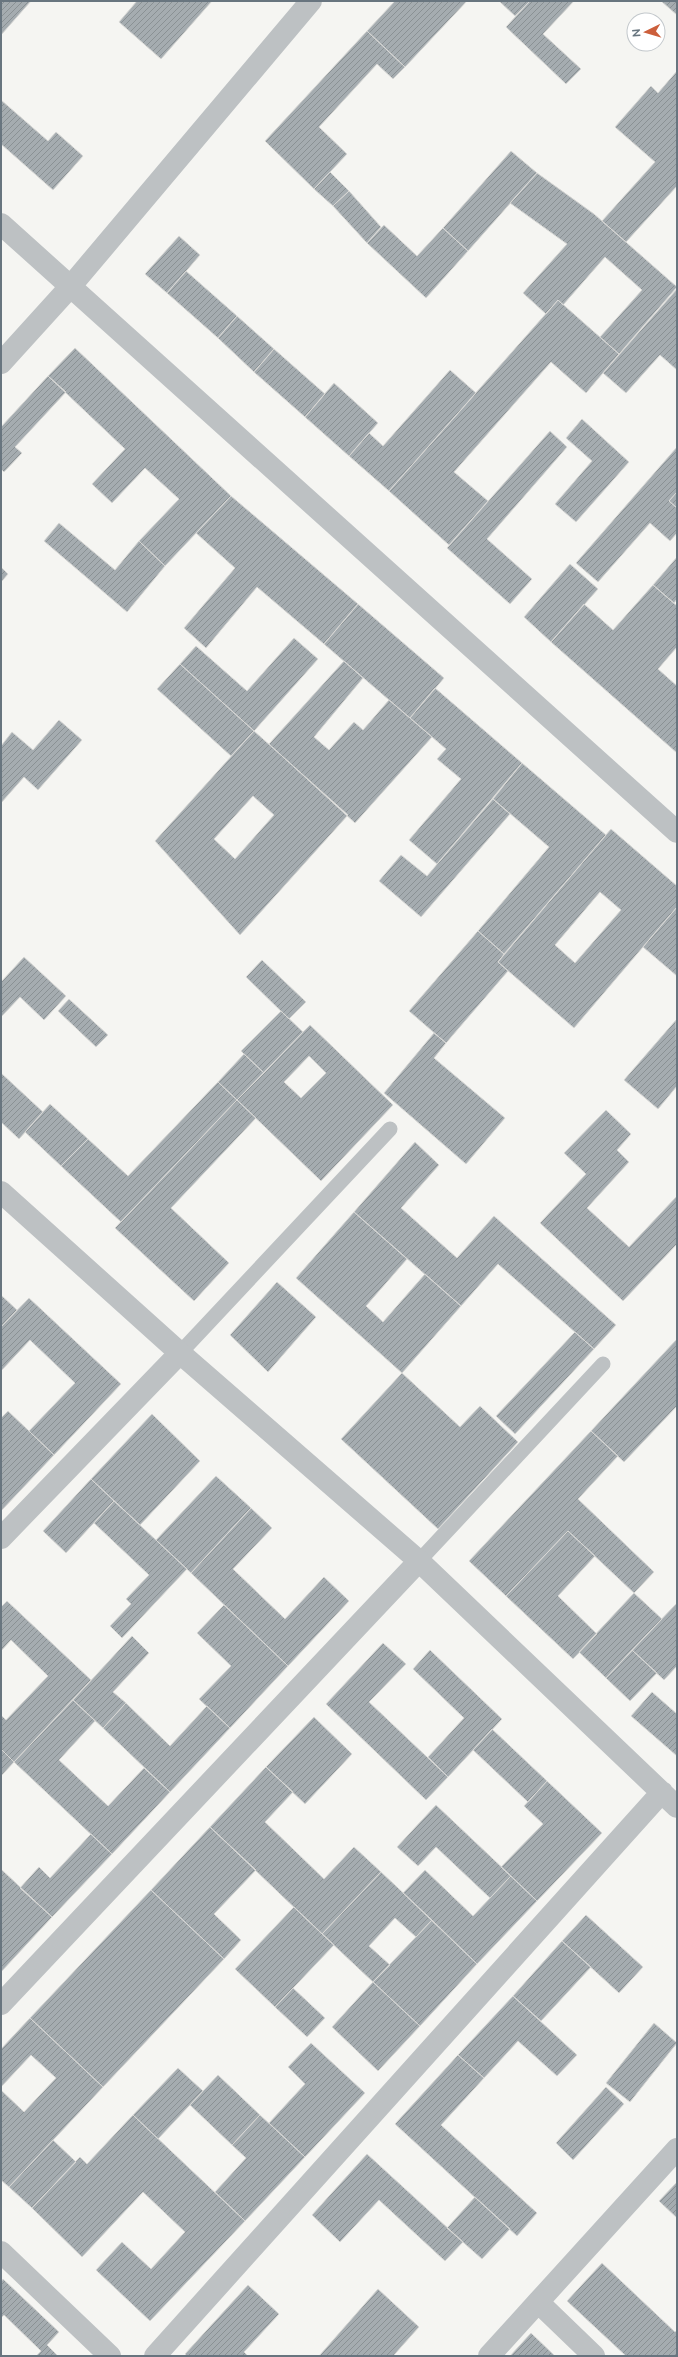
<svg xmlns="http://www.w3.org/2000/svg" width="678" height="2357" font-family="Raleway,sans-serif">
<defs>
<pattern id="building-hatch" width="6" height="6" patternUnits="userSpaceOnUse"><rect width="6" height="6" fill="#a5acb0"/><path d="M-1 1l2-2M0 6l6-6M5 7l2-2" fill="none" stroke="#8a9194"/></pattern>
</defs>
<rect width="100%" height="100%" fill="#f5f5f2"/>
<path fill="url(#building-hatch)" stroke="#d7d7d5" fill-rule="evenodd" d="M 1,1 L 31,1 L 1,35 Z
M 137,1 L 212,1 L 161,59 L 119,22 Z
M 395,1 L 467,1 L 405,67 L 367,31 Z
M 499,1 L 530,1 L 515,16 Z
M 530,1 L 574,1 L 543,34 L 581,69 L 566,84 L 506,27 Z
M 661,1 L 677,1 L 677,15 Z
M 367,31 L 405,67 L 393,79 L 377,64 L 319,127 L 347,154 L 314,189 L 265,141 Z
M 677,71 L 677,186 L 626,242 L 602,221 L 655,162 L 615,127 L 651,86 L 658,93 Z
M 1,100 L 48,141 L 56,132 L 83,156 L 53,190 L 1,144 Z
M 511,151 L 537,173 L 468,251 L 443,228 Z
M 330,172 L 349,191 L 333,206 L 314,189 Z
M 537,173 L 594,214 L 677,287 L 619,354 L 600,337 L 642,290 L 605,257 L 563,305 L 558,300 L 546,314 L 523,293 L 567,244 L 510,203 Z
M 349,191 L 381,227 L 367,243 L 333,206 Z
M 384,225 L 417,256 L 443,228 L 468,251 L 426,298 L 367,243 Z
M 179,236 L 200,255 L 167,293 L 145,274 Z
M 186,271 L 237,316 L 218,338 L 167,293 Z
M 677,289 L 677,370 L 660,355 L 626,393 L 603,373 Z
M 558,300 L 619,354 L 586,393 L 551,362 L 454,472 L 488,501 L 449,545 L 389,491 Z
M 237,316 L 274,349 L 254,372 L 218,338 Z
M 75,348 L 231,496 L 165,566 L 139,541 L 179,499 L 145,468 L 112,503 L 92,484 L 125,449 L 48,376 Z
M 274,349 L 325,394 L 305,417 L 254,372 Z
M 450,370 L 476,393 L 389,491 L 349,456 L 369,433 L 383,446 Z
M 48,376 L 66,392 L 15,447 L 22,453 L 4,472 L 1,469 L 1,427 Z
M 334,383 L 378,423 L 349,456 L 305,417 Z
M 582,419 L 629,462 L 576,522 L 555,504 L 592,461 L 566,438 Z
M 550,431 L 567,447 L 487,539 L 532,579 L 510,604 L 447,548 Z
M 677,447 L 677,492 L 669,501 L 677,508 L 677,533 L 670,541 L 650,523 L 598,582 L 576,563 Z
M 677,492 L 677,508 L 669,501 Z
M 231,496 L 358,604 L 324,644 L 257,587 L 206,648 L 184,628 L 235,568 L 196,533 Z
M 59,523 L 115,570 L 139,541 L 165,566 L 127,612 L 44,541 Z
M 677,557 L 677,599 L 674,603 L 653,585 Z
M 570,564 L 598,589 L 551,642 L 524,617 Z
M 1,567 L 8,574 L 1,582 Z
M 653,585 L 677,606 L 677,647 L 658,669 L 677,686 L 677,753 L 551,642 L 584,604 L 613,630 Z
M 358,604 L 444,678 L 410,718 L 324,644 Z
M 294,638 L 318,659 L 254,731 L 180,664 L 196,646 L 247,691 Z
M 344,661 L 363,678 L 314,737 L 329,750 L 354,722 L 363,730 L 389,700 L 432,737 L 355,823 L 269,744 Z
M 180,664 L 254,731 L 231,756 L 157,689 Z
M 435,688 L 522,763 L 437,864 L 409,840 L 461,779 L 437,759 L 446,749 L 410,718 Z
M 59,720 L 82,740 L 38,790 L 24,777 L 1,803 L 1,746 L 12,732 L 33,750 Z
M 254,731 L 348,815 L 240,935 L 155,841 ZM 253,796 L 274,815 L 235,859 L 214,839 Z
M 522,763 L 606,835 L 504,954 L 478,931 L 549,847 L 493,799 Z
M 493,799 L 510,814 L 421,917 L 379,881 L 401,855 L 427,876 Z
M 611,829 L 677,886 L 677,907 L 574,1028 L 498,962 ZM 600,892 L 621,910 L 575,963 L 555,945 Z
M 677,907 L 677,976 L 643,947 Z
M 478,931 L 504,954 L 498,962 L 508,971 L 446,1043 L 409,1011 Z
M 24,957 L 66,996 L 44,1020 L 20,997 L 1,1017 L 1,982 Z
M 262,960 L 306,1002 L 289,1019 L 246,977 Z
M 69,999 L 108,1035 L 96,1047 L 58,1011 Z
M 281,1011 L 303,1032 L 264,1073 L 241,1051 Z
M 676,1020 L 677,1086 L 658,1109 L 624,1080 Z
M 310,1025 L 393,1105 L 321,1181 L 237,1100 ZM 309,1056 L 326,1073 L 301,1098 L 284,1082 Z
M 434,1033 L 446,1043 L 434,1058 L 505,1118 L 466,1164 L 384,1093 Z
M 244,1054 L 264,1073 L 237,1100 L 218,1082 Z
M 1,1073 L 43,1112 L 19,1139 L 1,1122 Z
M 218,1082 L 237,1100 L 121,1222 L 61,1166 L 88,1139 L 128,1176 Z
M 237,1100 L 256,1118 L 171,1208 L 229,1263 L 194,1301 L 115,1228 Z
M 50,1104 L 88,1139 L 61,1166 L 25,1132 Z
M 606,1110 L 631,1134 L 617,1150 L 629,1162 L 587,1208 L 629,1247 L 677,1196 L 677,1244 L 623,1301 L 540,1223 L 586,1174 L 564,1153 Z
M 415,1142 L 439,1165 L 401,1208 L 457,1258 L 494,1216 L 616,1325 L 594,1349 L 498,1264 L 461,1306 L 354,1212 Z
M 354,1212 L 407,1259 L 366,1306 L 383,1322 L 425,1274 L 461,1306 L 402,1373 L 296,1278 Z
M 277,1282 L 316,1317 L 268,1372 L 230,1335 Z
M 1,1295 L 17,1310 L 1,1327 Z
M 29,1298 L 121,1384 L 54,1455 L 29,1431 L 75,1383 L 30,1340 L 1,1371 L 1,1327 Z
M 575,1332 L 594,1349 L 515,1434 L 496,1416 Z
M 677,1339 L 677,1406 L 624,1462 L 591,1431 Z
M 402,1373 L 460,1427 L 480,1406 L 518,1442 L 438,1529 L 341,1439 Z
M 8,1411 L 54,1455 L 1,1511 L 1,1418 Z
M 152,1414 L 200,1461 L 140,1525 L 91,1479 Z
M 591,1431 L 618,1456 L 578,1499 L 654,1572 L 634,1593 L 568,1531 L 506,1596 L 469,1561 Z
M 216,1476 L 251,1508 L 191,1573 L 156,1540 Z
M 91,1479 L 114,1501 L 66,1553 L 43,1531 Z
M 114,1501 L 187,1569 L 122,1638 L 110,1626 L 131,1604 L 126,1599 L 149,1575 L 94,1523 Z
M 251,1508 L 272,1528 L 233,1569 L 285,1619 L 324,1577 L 349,1601 L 288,1666 L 191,1573 Z
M 568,1531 L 595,1556 L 558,1596 L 597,1634 L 573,1659 L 506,1596 Z
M 634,1593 L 662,1619 L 606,1678 L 579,1652 Z
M 7,1601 L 91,1680 L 14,1762 L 1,1749 L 1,1715 L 6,1720 L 48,1676 L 11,1640 L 1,1651 L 1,1607 Z
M 677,1603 L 677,1666 L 664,1680 L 632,1650 Z
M 224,1605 L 288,1666 L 230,1728 L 199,1699 L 231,1666 L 197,1633 Z
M 132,1636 L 149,1653 L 113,1692 L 126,1703 L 103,1728 L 73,1700 Z
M 383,1643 L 406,1664 L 369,1702 L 448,1777 L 426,1800 L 326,1704 Z
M 430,1650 L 502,1719 L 448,1777 L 428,1757 L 464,1718 L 413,1669 Z
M 632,1650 L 657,1673 L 630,1701 L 606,1678 Z
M 652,1692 L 677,1714 L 677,1756 L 631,1716 Z
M 73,1700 L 95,1721 L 59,1760 L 108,1806 L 144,1768 L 170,1792 L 112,1854 L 14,1762 Z
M 126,1703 L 170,1746 L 207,1706 L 230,1728 L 170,1792 L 103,1728 Z
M 314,1717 L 352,1754 L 305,1804 L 266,1767 Z
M 492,1729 L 547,1781 L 528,1802 L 473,1750 Z
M 1,1749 L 14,1762 L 1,1776 Z
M 266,1767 L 293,1792 L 265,1822 L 324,1879 L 354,1847 L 381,1872 L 322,1934 L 210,1827 Z
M 547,1781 L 602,1833 L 537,1901 L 501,1867 L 543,1824 L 524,1806 Z
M 436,1805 L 511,1876 L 490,1898 L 436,1847 L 418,1866 L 397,1847 Z
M 210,1827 L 256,1870 L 214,1914 L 241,1940 L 224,1959 L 151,1890 Z
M 91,1834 L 112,1854 L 52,1917 L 20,1888 L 39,1867 L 50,1878 Z
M 2,1870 L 52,1917 L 1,1972 L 1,1871 Z
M 425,1870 L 473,1916 L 511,1876 L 537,1901 L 477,1964 L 403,1893 Z
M 381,1872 L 432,1920 L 416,1937 L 395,1918 L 369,1946 L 390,1965 L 373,1982 L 322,1934 Z
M 151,1890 L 224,1959 L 103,2087 L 30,2018 Z
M 294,1907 L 334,1945 L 275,2007 L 235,1969 Z
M 586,1915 L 643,1967 L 619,1993 L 562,1941 Z
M 432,1920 L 477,1964 L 420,2026 L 373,1982 Z
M 562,1941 L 591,1967 L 541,2021 L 513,1996 Z
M 373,1982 L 420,2026 L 378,2071 L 332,2027 Z
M 293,1988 L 325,2018 L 307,2037 L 275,2007 Z
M 513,1996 L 577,2055 L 557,2076 L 518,2041 L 484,2078 L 458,2055 Z
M 30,2018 L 103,2087 L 9,2187 L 1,2180 L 1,2090 L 24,2112 L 56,2078 L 31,2055 L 1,2087 L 1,2049 Z
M 654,2023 L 677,2043 L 630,2102 L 606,2083 Z
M 311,2043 L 365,2093 L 305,2157 L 269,2123 L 305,2084 L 288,2067 Z
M 458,2055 L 484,2078 L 441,2125 L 537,2213 L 517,2236 L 395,2124 Z
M 178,2068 L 203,2091 L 158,2139 L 133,2115 Z
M 218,2075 L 260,2115 L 232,2145 L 190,2105 Z
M 606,2087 L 624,2104 L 573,2160 L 556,2143 Z
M 133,2115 L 245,2221 L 150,2321 L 96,2270 L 122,2242 L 151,2269 L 185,2232 L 143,2192 L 82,2257 L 32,2208 L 80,2157 L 87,2164 Z
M 260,2115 L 305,2157 L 245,2221 L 215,2192 L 246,2158 L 232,2145 Z
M 53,2140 L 76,2162 L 32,2208 L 9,2187 Z
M 367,2154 L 463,2242 L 445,2261 L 379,2200 L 340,2242 L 312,2215 Z
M 677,2182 L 677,2218 L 659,2201 Z
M 475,2197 L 510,2229 L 482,2259 L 447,2228 Z
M 602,2263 L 675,2332 L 677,2330 L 677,2356 L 626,2356 L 567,2301 Z
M 3,2279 L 59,2332 L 47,2345 L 58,2356 L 36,2356 L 41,2351 L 4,2315 L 1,2318 L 1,2282 Z
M 248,2285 L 279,2314 L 244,2352 L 248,2356 L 187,2356 L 185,2354 Z
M 378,2289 L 419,2327 L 393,2356 L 319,2356 Z
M 531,2333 L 555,2356 L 510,2356 Z"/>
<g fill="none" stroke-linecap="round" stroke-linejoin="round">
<path stroke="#bdc1c3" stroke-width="15" d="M 180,1353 L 390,1129
M 419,1561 L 603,1364"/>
<path stroke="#bdc1c3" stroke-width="22" d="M 1,224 L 677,832
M 1,363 L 70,287 L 311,1
M 1,1192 L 180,1353 L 419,1561 L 677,1807
M 1,1538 L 180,1353
M 1,2004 L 419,1561
M 1,2252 L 110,2356
M 538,2302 L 677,2149
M 155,2356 L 662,1792
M 489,2356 L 538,2302 L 594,2356"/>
</g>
<rect width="678" height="2357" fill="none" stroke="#68757f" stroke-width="4"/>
<g transform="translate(646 32) rotate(265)"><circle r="19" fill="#ffffff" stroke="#c3c8cc"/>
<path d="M0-3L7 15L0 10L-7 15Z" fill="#cc5f3b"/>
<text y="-6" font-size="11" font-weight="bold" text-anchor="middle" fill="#68757f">N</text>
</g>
</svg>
